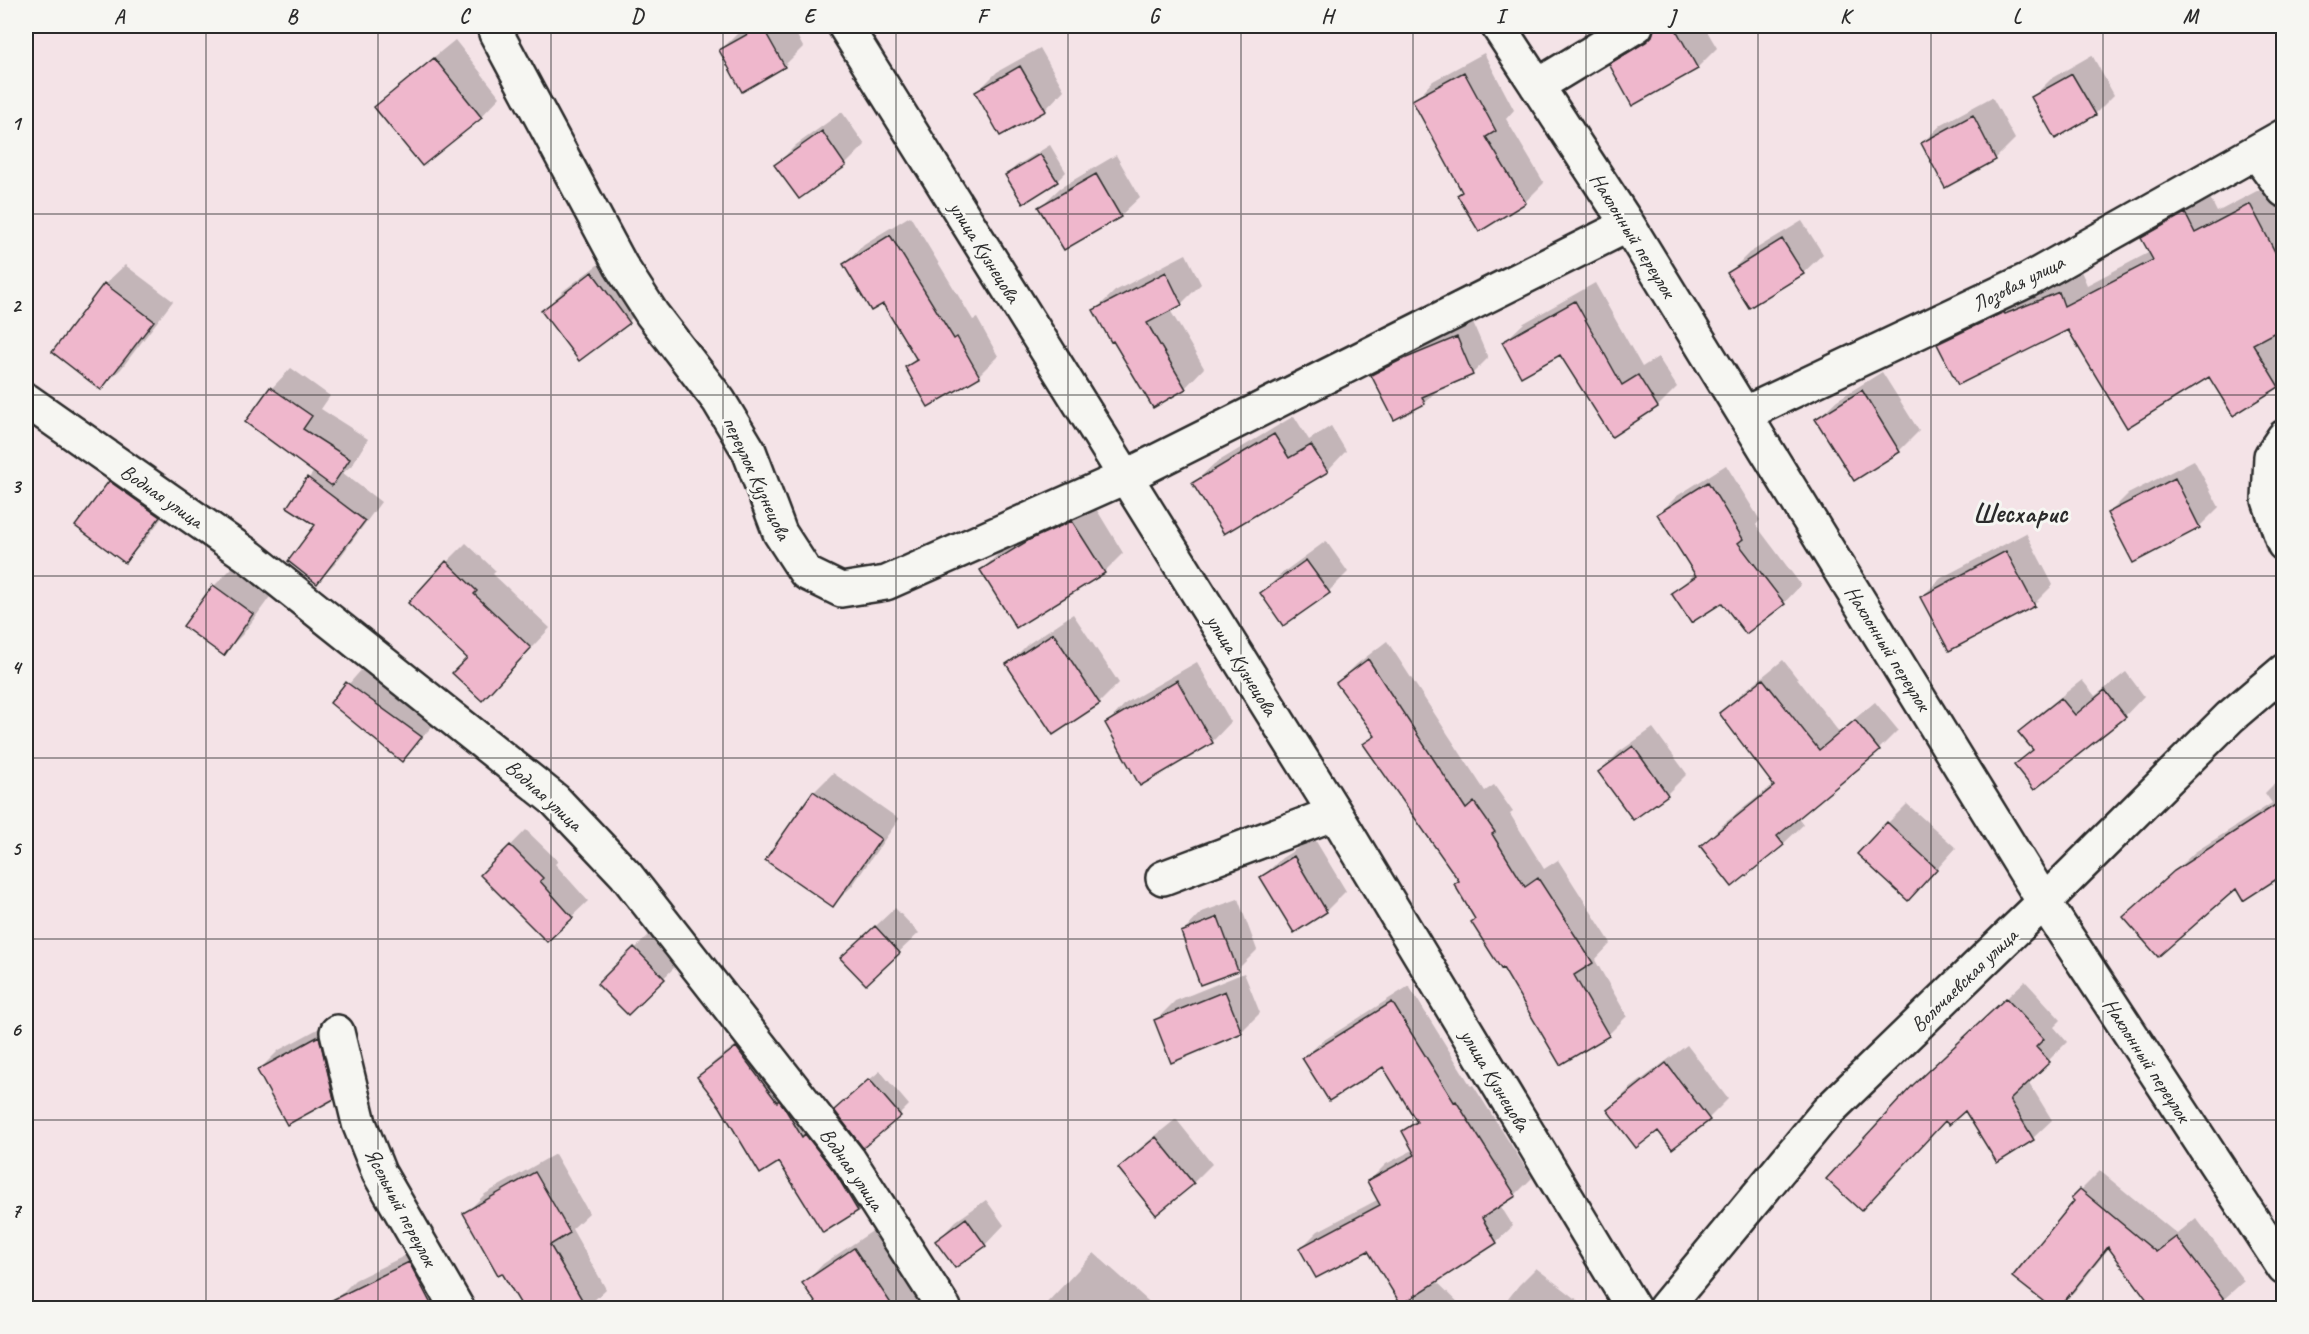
<svg xmlns="http://www.w3.org/2000/svg" width="2309" height="1334" font-family="Caveat,sans-serif">
<rect width="100%" height="100%" fill="#f4e3e7"/>
<filter id="ink" filterUnits="userSpaceOnUse"><feTurbulence type="fractalNoise" baseFrequency=".0167" numOctaves="2"/><feDisplacementMap in="SourceGraphic" scale="12" xChannelSelector="R" yChannelSelector="G"/><feConvolveMatrix kernelMatrix="1 2 1 2 8 2 1 2 1" color-interpolation-filters="sRGB"/></filter>
<g filter="url(#ink)">
<path fill="#0003" d="M 750,26 L 792,26 L 803,47 L 784,66 L 721,50 L 740,31 Z
M 1655,26 L 1704,26 L 1717,48 L 1697,68 L 1611,65 L 1630,45 L 1654,30 Z
M 455,40 L 500,97 L 481,117 L 376,107 L 396,88 Z
M 1040,48 L 1064,90 L 1045,110 L 977,92 L 997,72 Z
M 1484,53 L 1514,110 L 1506,119 L 1544,183 L 1525,202 L 1463,191 L 1414,101 L 1433,81 Z
M 2092,55 L 2114,95 L 2095,114 L 2033,97 L 2052,78 Z
M 1992,97 L 2015,139 L 1995,159 L 1922,143 L 1942,124 Z
M 842,112 L 865,145 L 845,165 L 776,165 L 796,145 Z
M 1050,145 L 1066,172 L 1057,181 L 1007,175 L 1016,166 Z
M 1116,155 L 1140,197 L 1120,216 L 1040,207 L 1060,188 Z
M 2272,183 L 2284,204 L 2284,326 L 2279,329 L 2284,336 L 2284,381 L 2234,414 L 2209,375 L 2069,328 L 1939,344 L 1961,322 L 2081,271 L 2087,285 L 2150,252 L 2143,238 L 2165,216 L 2207,192 L 2217,212 Z
M 910,216 L 973,320 L 977,318 L 998,356 L 979,375 L 907,367 L 917,357 L 884,302 L 844,264 L 864,244 Z
M 1802,221 L 1823,254 L 1803,273 L 1729,273 L 1749,253 Z
M 612,254 L 648,302 L 629,321 L 543,311 L 563,291 Z
M 1186,254 L 1201,284 L 1181,304 L 1170,310 L 1204,368 L 1185,388 L 1095,310 L 1115,291 Z
M 125,265 L 173,301 L 121,369 L 101,388 L 105,284 Z
M 1595,283 L 1642,367 L 1658,357 L 1677,387 L 1658,406 L 1613,435 L 1560,353 L 1504,342 L 1524,323 Z
M 1473,323 L 1488,358 L 1472,374 L 1441,387 L 1424,403 L 1373,375 L 1389,359 Z
M 291,368 L 330,396 L 321,409 L 368,439 L 352,465 L 343,473 L 381,502 L 335,564 L 317,582 L 317,525 L 289,507 L 314,471 L 247,422 L 272,388 Z
M 1882,372 L 1919,431 L 1900,450 L 1854,479 L 1817,419 L 1837,400 Z
M 1294,416 L 1309,440 L 1331,426 L 1346,451 L 1327,471 L 1194,483 L 1214,464 Z
M 2194,460 L 2219,507 L 2199,527 L 2134,561 L 2109,513 L 2128,494 Z
M 129,462 L 178,496 L 144,542 L 125,561 L 110,482 Z
M 1726,465 L 1760,520 L 1756,525 L 1801,585 L 1784,603 L 1722,600 L 1673,593 L 1695,573 L 1659,514 L 1677,496 Z
M 1092,502 L 1123,553 L 1104,572 L 982,570 L 1001,551 L 1050,521 Z
M 2026,533 L 2053,585 L 2034,604 L 1922,597 L 1941,578 Z
M 1326,541 L 1348,572 L 1329,591 L 1262,594 L 1281,574 Z
M 466,543 L 496,571 L 493,574 L 550,628 L 502,679 L 469,658 L 447,562 Z
M 234,566 L 272,594 L 243,634 L 223,654 L 185,626 L 214,586 Z
M 1073,614 L 1119,683 L 1099,703 L 1054,733 L 1008,664 L 1028,644 Z
M 1387,641 L 1485,791 L 1494,785 L 1513,812 L 1510,814 L 1544,869 L 1558,860 L 1611,943 L 1595,960 L 1627,1016 L 1608,1035 L 1560,1063 L 1455,884 L 1460,880 L 1365,744 L 1376,733 L 1338,683 L 1357,664 Z
M 1783,660 L 1839,732 L 1875,702 L 1898,730 L 1879,749 L 1797,817 L 1803,825 L 1783,844 L 1732,885 L 1702,846 L 1721,826 L 1774,784 L 1721,713 L 1741,694 Z
M 1197,662 L 1231,722 L 1212,742 L 1107,723 L 1126,703 Z
M 363,668 L 436,722 L 402,760 L 333,702 Z
M 2126,672 L 2144,696 L 2125,716 L 2016,765 L 2033,748 L 2020,732 L 2040,713 L 2082,680 L 2095,696 Z
M 1653,728 L 1687,774 L 1667,794 L 1633,818 L 1600,772 L 1619,752 Z
M 833,773 L 899,819 L 852,886 L 833,905 L 814,792 Z
M 2283,775 L 2284,873 L 2244,899 L 2236,887 L 2125,917 L 2195,852 L 2272,803 L 2265,793 Z
M 1907,804 L 1956,848 L 1927,880 L 1888,823 Z
M 526,830 L 558,861 L 555,864 L 588,901 L 547,940 L 482,875 Z
M 1314,838 L 1346,891 L 1326,911 L 1295,930 L 1262,877 L 1282,858 Z
M 1238,899 L 1257,950 L 1237,970 L 1183,932 L 1202,912 Z
M 895,908 L 919,933 L 899,952 L 862,939 Z
M 655,929 L 683,959 L 628,1013 L 599,984 Z
M 1244,973 L 1260,1013 L 1241,1032 L 1155,1021 L 1175,1001 Z
M 2025,981 L 2061,1020 L 2054,1027 L 2067,1042 L 2028,1081 L 2052,1120 L 2033,1138 L 1997,1161 L 1965,1108 L 1946,1119 L 1933,1067 Z
M 1409,986 L 1471,1086 L 1473,1085 L 1532,1178 L 1515,1195 L 1500,1205 L 1513,1226 L 1496,1242 L 1436,1281 L 1464,1308 L 1404,1308 L 1419,1293 L 1369,1249 L 1301,1248 L 1318,1231 L 1379,1199 L 1369,1181 L 1386,1164 L 1413,1150 L 1404,1131 L 1417,1118 L 1384,1065 L 1304,1058 L 1321,1042 Z
M 338,1018 L 353,1078 L 333,1098 L 259,1070 L 279,1050 Z
M 753,1032 L 874,1193 L 857,1210 L 780,1160 L 721,1107 L 699,1077 L 715,1061 Z
M 1687,1045 L 1728,1099 L 1709,1118 L 1672,1147 L 1658,1129 L 1609,1110 L 1628,1090 Z
M 880,1071 L 909,1105 L 900,1114 L 845,1100 Z
M 1176,1119 L 1212,1164 L 1193,1183 L 1120,1168 L 1139,1149 Z
M 555,1154 L 589,1213 L 572,1229 L 606,1289 L 586,1308 L 525,1308 L 465,1214 L 485,1194 Z
M 2100,1171 L 2177,1234 L 2196,1218 L 2244,1281 L 2214,1308 L 2155,1308 L 2110,1247 L 2075,1291 L 2057,1308 L 2054,1308 L 2015,1276 L 2075,1201 L 2073,1198 Z
M 986,1200 L 1004,1225 L 985,1245 L 937,1241 L 956,1221 Z
M 874,1230 L 927,1308 L 821,1308 L 804,1284 L 823,1264 Z
M 429,1244 L 462,1308 L 340,1308 L 335,1300 L 355,1280 Z
M 1094,1253 L 1156,1308 L 1042,1308 Z
M 1536,1268 L 1579,1301 L 1573,1308 L 1501,1308 L 1519,1285 Z"/>
<path fill="#efb7cc" stroke="#2b2b2b" stroke-width="1.5" d="M 762,26 L 785,67 L 742,92 L 719,50 Z
M 1655,26 L 1674,26 L 1698,69 L 1632,106 L 1609,64 L 1646,42 L 1652,36 Z
M 434,58 L 482,118 L 422,166 L 374,107 Z
M 1020,66 L 1046,111 L 1000,136 L 975,92 Z
M 1464,72 L 1496,131 L 1486,137 L 1526,203 L 1479,232 L 1457,195 L 1462,192 L 1412,100 Z
M 2072,74 L 2096,115 L 2055,139 L 2031,97 Z
M 1973,115 L 1996,160 L 1945,188 L 1921,143 Z
M 822,131 L 846,166 L 799,199 L 774,165 Z
M 1040,154 L 1058,182 L 1023,204 L 1005,175 Z
M 1096,174 L 1121,217 L 1064,250 L 1038,207 Z
M 2250,204 L 2283,267 L 2283,328 L 2253,344 L 2279,387 L 2233,416 L 2209,377 L 2127,428 L 2068,330 L 1958,385 L 1937,344 L 2004,312 L 2005,314 L 2059,292 L 2064,306 L 2153,260 L 2141,238 L 2185,213 L 2195,233 Z
M 890,235 L 954,339 L 957,337 L 980,377 L 928,407 L 905,367 L 917,360 L 883,304 L 871,311 L 843,264 Z
M 1782,239 L 1804,274 L 1749,308 L 1727,273 Z
M 592,272 L 630,323 L 579,361 L 541,311 Z
M 1166,272 L 1182,305 L 1147,323 L 1186,389 L 1153,408 L 1113,341 L 1111,342 L 1093,310 Z
M 104,283 L 154,321 L 101,390 L 52,352 Z
M 1575,301 L 1622,385 L 1638,375 L 1658,407 L 1612,437 L 1560,355 L 1521,377 L 1502,342 Z
M 1457,337 L 1473,375 L 1422,397 L 1425,404 L 1394,420 L 1371,375 L 1399,361 Z
M 270,387 L 312,416 L 303,429 L 350,459 L 332,486 L 245,422 Z
M 1862,390 L 1900,452 L 1854,481 L 1815,419 Z
M 1274,434 L 1289,458 L 1311,445 L 1328,472 L 1224,534 L 1192,483 Z
M 307,477 L 365,521 L 317,584 L 288,561 L 315,525 L 287,507 Z
M 2175,478 L 2200,528 L 2133,563 L 2107,513 Z
M 109,481 L 160,517 L 125,563 L 75,526 Z
M 1708,482 L 1743,539 L 1738,543 L 1785,604 L 1746,634 L 1722,603 L 1691,623 L 1671,593 L 1696,576 L 1657,514 Z
M 1072,521 L 1105,573 L 1016,628 L 980,570 L 1029,540 Z
M 2006,551 L 2035,606 L 1949,651 L 1920,597 Z
M 1306,560 L 1330,593 L 1283,626 L 1260,593 Z
M 446,561 L 477,591 L 474,594 L 531,648 L 482,701 L 452,673 L 467,658 L 408,603 Z
M 213,585 L 253,614 L 224,656 L 183,626 Z
M 1053,633 L 1100,704 L 1053,735 L 1006,664 Z
M 1368,659 L 1466,809 L 1474,802 L 1495,832 L 1492,834 L 1525,887 L 1538,878 L 1593,963 L 1574,975 L 1609,1036 L 1560,1065 L 1503,968 L 1501,969 L 1471,922 L 1475,919 L 1454,884 L 1459,881 L 1363,744 L 1375,736 L 1336,683 Z
M 1763,679 L 1819,750 L 1855,720 L 1880,751 L 1777,836 L 1784,845 L 1732,887 L 1700,846 L 1774,786 L 1719,713 Z
M 1177,680 L 1213,743 L 1140,786 L 1105,723 Z
M 346,682 L 422,737 L 402,762 L 330,703 Z
M 2105,690 L 2126,717 L 2034,790 L 2014,765 L 2033,750 L 2018,732 L 2061,698 L 2075,715 Z
M 1633,746 L 1668,795 L 1633,820 L 1598,772 Z
M 813,791 L 881,839 L 833,907 L 765,860 Z
M 2283,800 L 2283,875 L 2243,901 L 2236,889 L 2158,957 L 2123,917 L 2174,871 Z
M 1887,822 L 1937,869 L 1908,901 L 1857,854 Z
M 510,845 L 543,878 L 540,881 L 573,918 L 547,942 L 480,875 Z
M 1294,856 L 1327,912 L 1294,933 L 1260,877 Z
M 1218,917 L 1238,971 L 1200,985 L 1181,932 Z
M 875,926 L 900,953 L 866,985 L 840,958 Z
M 634,947 L 665,979 L 628,1015 L 597,984 Z
M 1225,991 L 1242,1033 L 1171,1063 L 1154,1020 Z
M 2006,998 L 2044,1039 L 2036,1047 L 2050,1062 L 2010,1100 L 2034,1140 L 1997,1163 L 1965,1111 L 1949,1125 L 1945,1121 L 1861,1211 L 1826,1179 L 1913,1085 Z
M 1392,1002 L 1454,1102 L 1456,1101 L 1516,1196 L 1482,1218 L 1497,1243 L 1401,1305 L 1368,1251 L 1316,1278 L 1299,1248 L 1380,1205 L 1367,1181 L 1415,1155 L 1402,1131 L 1417,1122 L 1383,1067 L 1329,1101 L 1302,1058 Z
M 319,1036 L 334,1099 L 287,1125 L 257,1070 Z
M 736,1047 L 777,1102 L 779,1100 L 784,1107 L 802,1137 L 805,1134 L 834,1171 L 858,1211 L 823,1233 L 779,1162 L 760,1174 L 720,1107 L 697,1077 Z
M 1666,1063 L 1710,1120 L 1672,1149 L 1658,1131 L 1636,1148 L 1607,1110 Z
M 869,1079 L 901,1116 L 863,1148 L 834,1110 Z
M 1156,1137 L 1194,1184 L 1156,1215 L 1118,1168 Z
M 535,1172 L 570,1233 L 550,1245 L 587,1308 L 523,1308 L 502,1273 L 498,1275 L 463,1213 Z
M 2080,1189 L 2156,1252 L 2176,1237 L 2231,1308 L 2153,1308 L 2108,1247 L 2059,1308 L 2052,1308 L 2012,1277 L 2074,1201 L 2071,1198 Z
M 966,1218 L 986,1246 L 955,1268 L 935,1241 Z
M 854,1248 L 894,1308 L 819,1308 L 802,1283 Z
M 409,1262 L 433,1308 L 316,1308 Z"/>
<g fill="none" stroke-linecap="round" stroke-linejoin="round">
<defs>
<path id="minor" d="M 494,26 L 496,33 L 621,266 L 652,314 L 719,401 L 749,451 L 780,533 L 806,573 L 841,590 L 886,583 L 1125,477 L 1628,225
M 845,26 L 1335,813 L 1633,1308
M 1498,26 L 1628,225 L 2044,902 L 2284,1268
M 1537,86 L 1636,26
M 2256,152 L 2284,190
M 26,400 L 250,557 L 555,800 L 626,875 L 849,1160 L 944,1308
M 1744,414 L 2028,280 L 2284,136
M 2284,437 L 2271,456 L 2269,500 L 2284,544
M 1163,878 L 1335,813
M 337,1032 L 359,1123 L 379,1173 L 457,1308
M 1665,1308 L 1827,1112 L 2044,902 L 2230,717 L 2284,671"/>
</defs>
<use href="#minor" stroke="#2b2b2b" stroke-width="38"/>
<use href="#minor" stroke="#f6f6f2" stroke-width="33"/>
</g>
</g>
<path fill="none" stroke="#2b2b2b" stroke-width="1.5" stroke-opacity="0.55" d="M 206,26 L 206,1308M 378,26 L 378,1308M 551,26 L 551,1308M 723,26 L 723,1308M 896,26 L 896,1308M 1068,26 L 1068,1308M 1241,26 L 1241,1308M 1413,26 L 1413,1308M 1586,26 L 1586,1308M 1758,26 L 1758,1308M 1931,26 L 1931,1308M 2103,26 L 2103,1308M 26,214 L 2284,214M 26,395 L 2284,395M 26,576 L 2284,576M 26,758 L 2284,758M 26,939 L 2284,939M 26,1120 L 2284,1120"/>
<g text-anchor="middle" stroke-width="6" stroke-linejoin="round" paint-order="stroke">
<g font-size="21" fill="#2b2b2b" stroke="#f6f6f2">
<text transform="translate(1633 235) rotate(58)" y="7">Наклонный переулок</text>
<text transform="translate(985 252) rotate(58)" y="7">улица Кузнецова</text>
<text transform="translate(2018 283) rotate(-27)" y="7">Лозовая улица</text>
<text transform="translate(757 478) rotate(65)" y="7">переулок Кузнецова</text>
<text transform="translate(162 496) rotate(35)" y="7">Водная улица</text>
<text transform="translate(1888 648) rotate(58)" y="7">Наклонный переулок</text>
<text transform="translate(1242 665) rotate(58)" y="7">улица Кузнецова</text>
<text transform="translate(544 795) rotate(42)" y="7">Водная улица</text>
<text transform="translate(1964 980) rotate(-44)" y="7">Волочаевская улица</text>
<text transform="translate(2147 1060) rotate(57)" y="7">Наклонный переулок</text>
<text transform="translate(1495 1080) rotate(59)" y="7">улица Кузнецова</text>
<text transform="translate(852 1169) rotate(55)" y="7">Водная улица</text>
<text transform="translate(401 1207) rotate(62)" y="7">Ясельный переулок</text>
</g>
<g font-size="27" font-weight="bold" fill="#2b2b2b" stroke="#f6f6f2">
<text x="2020" y="522">Шесхарис</text>
</g>
</g>
<rect width="2309" height="1334" fill="none" stroke="#f6f6f2" stroke-width="66"/>
<rect x="33" y="33" width="2243" height="1268" fill="none" stroke="#2b2b2b" stroke-width="2"/>
<g font-size="20" text-anchor="middle" font-weight="bold" fill="#2b2b2b">
<text x="119" y="23">A</text>
<text x="292" y="23">B</text>
<text x="464" y="23">C</text>
<text x="637" y="23">D</text>
<text x="809" y="23">E</text>
<text x="982" y="23">F</text>
<text x="1154" y="23">G</text>
<text x="1327" y="23">H</text>
<text x="1500" y="23">I</text>
<text x="1672" y="23">J</text>
<text x="1845" y="23">K</text>
<text x="2017" y="23">L</text>
<text x="2190" y="23">M</text>
<text x="16" y="130">1</text>
<text x="16" y="312">2</text>
<text x="16" y="493">3</text>
<text x="16" y="674">4</text>
<text x="16" y="855">5</text>
<text x="16" y="1036">6</text>
<text x="16" y="1217">7</text>
</g>
</svg>
